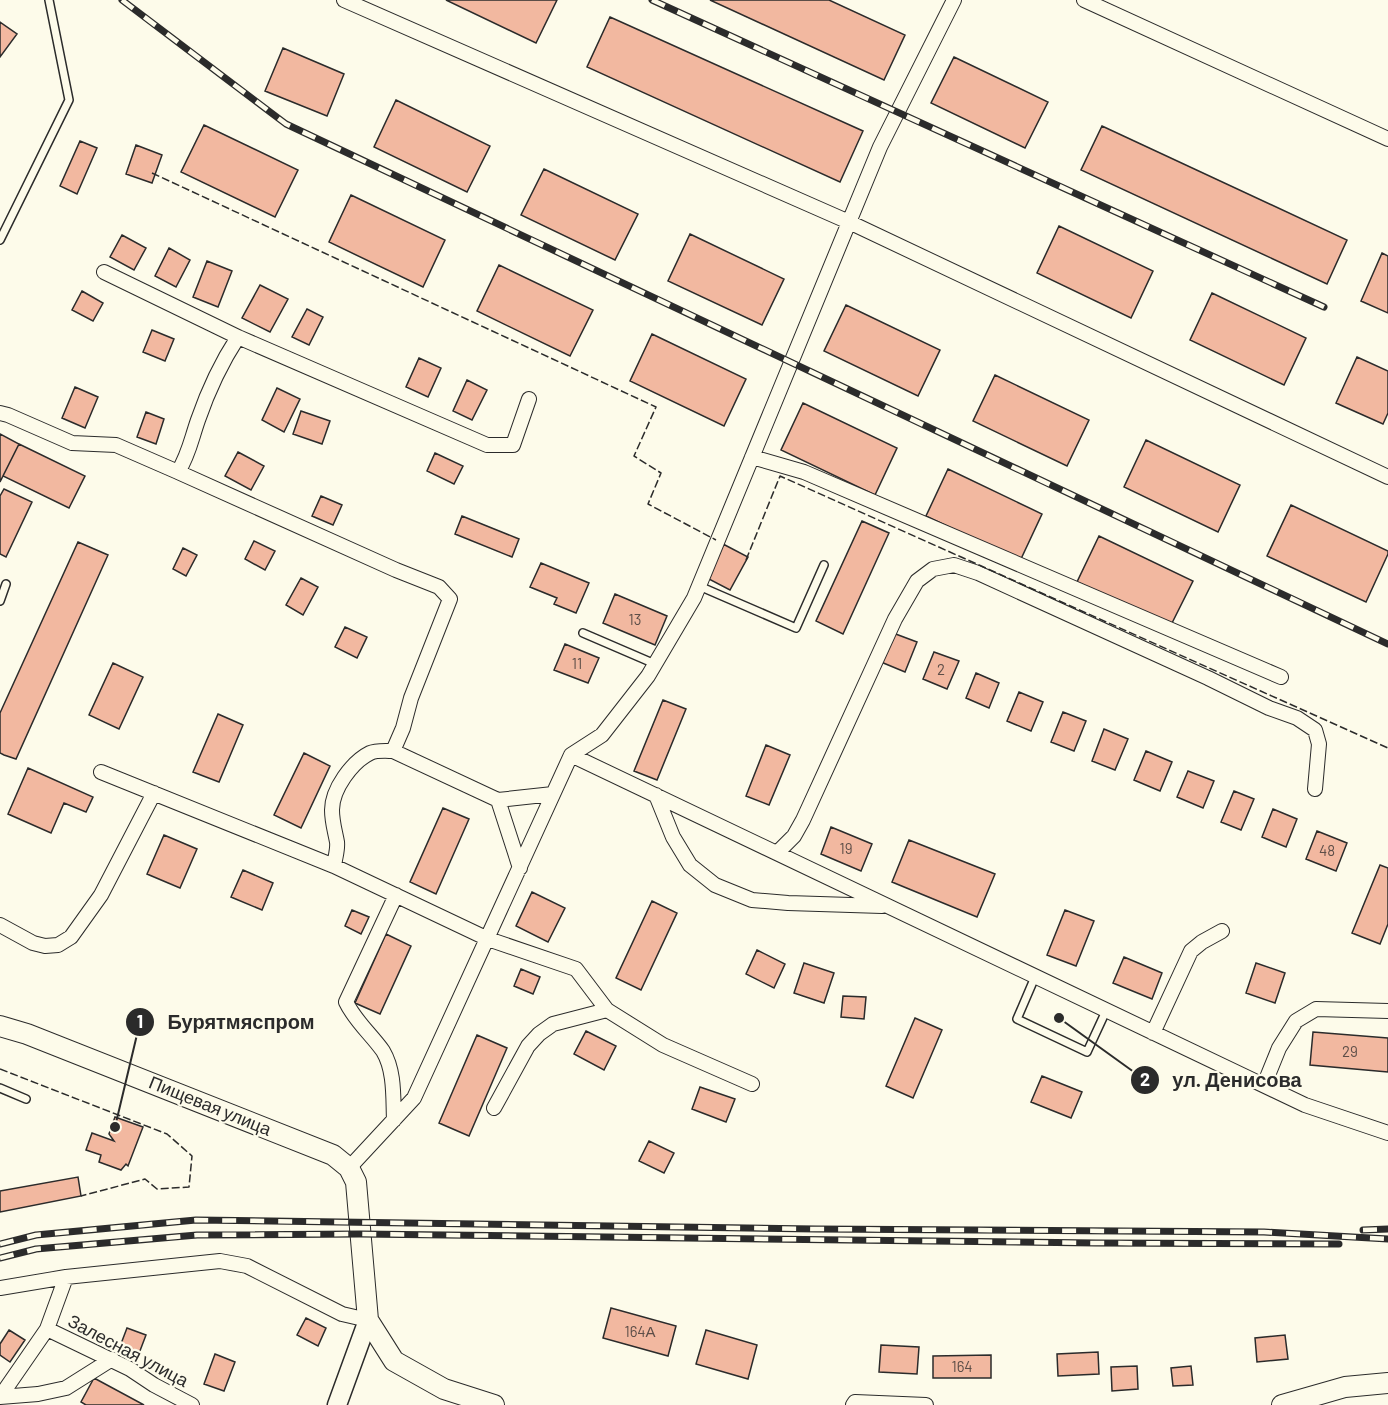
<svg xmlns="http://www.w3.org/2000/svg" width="1388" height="1405" font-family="Barlow,sans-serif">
<rect width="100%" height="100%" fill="#fdfbea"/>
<path fill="#f2b8a0" stroke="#2b2b2b" stroke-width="1.5" d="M 446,0 L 557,0 L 536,43 Z
M 710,0 L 829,0 L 905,35 L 884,80 Z
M 610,17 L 863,131 L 840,182 L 587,67 Z
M 0,22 L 17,34 L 0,57 Z
M 283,48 L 344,74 L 327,116 L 265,91 Z
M 954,57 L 1048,102 L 1025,148 L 931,103 Z
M 396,100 L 490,146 L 467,192 L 374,147 Z
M 204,125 L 298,170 L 275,217 L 181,172 Z
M 1102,126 L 1347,240 L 1327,284 L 1081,170 Z
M 80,141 L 97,148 L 77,194 L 60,186 Z
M 136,145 L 162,155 L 152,183 L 126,174 Z
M 544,169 L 638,214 L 615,260 L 521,215 Z
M 351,195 L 445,240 L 423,287 L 329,242 Z
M 1059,226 L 1153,271 L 1131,318 L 1037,273 Z
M 690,234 L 784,279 L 762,325 L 668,281 Z
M 122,235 L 146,248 L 134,270 L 110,257 Z
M 169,248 L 190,260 L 176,287 L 155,276 Z
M 1382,253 L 1388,256 L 1388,313 L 1361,301 Z
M 207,261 L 232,271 L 218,307 L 193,297 Z
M 499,265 L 593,310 L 570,356 L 477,311 Z
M 260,285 L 288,299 L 270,332 L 242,318 Z
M 82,291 L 103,303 L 93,321 L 72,310 Z
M 1212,293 L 1306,338 L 1284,385 L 1190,340 Z
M 846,305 L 940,350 L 918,396 L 824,351 Z
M 307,309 L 323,317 L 309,345 L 292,337 Z
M 152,330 L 174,339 L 165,361 L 143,352 Z
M 652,334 L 746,379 L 724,426 L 630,381 Z
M 1357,357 L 1388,371 L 1388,413 L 1383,424 L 1336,403 Z
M 419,358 L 441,368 L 428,397 L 406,387 Z
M 995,375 L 1089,420 L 1067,466 L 973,421 Z
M 467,380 L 487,390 L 472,420 L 453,411 Z
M 75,387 L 98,397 L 85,428 L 62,418 Z
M 277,388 L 300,399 L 284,432 L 262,420 Z
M 803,403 L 897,448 L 875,495 L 781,450 Z
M 301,411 L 330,421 L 322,444 L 293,434 Z
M 146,412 L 164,419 L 156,444 L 137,437 Z
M 0,434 L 19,444 L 0,482 Z
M 1146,440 L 1240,485 L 1218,532 L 1124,487 Z
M 19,444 L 85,476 L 69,508 L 3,476 Z
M 238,452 L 264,466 L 251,490 L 225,476 Z
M 435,453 L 463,466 L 454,484 L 427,471 Z
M 948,469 L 1042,514 L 1020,561 L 926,516 Z
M 4,489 L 32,502 L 6,557 L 0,554 L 0,496 Z
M 321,496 L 342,505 L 333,525 L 312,516 Z
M 1291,505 L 1388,551 L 1388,554 L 1366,602 L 1267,556 Z
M 462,516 L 519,539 L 512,557 L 455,534 Z
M 862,521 L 889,533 L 843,634 L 816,621 Z
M 1099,536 L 1193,581 L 1170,627 L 1077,582 Z
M 254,541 L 275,551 L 265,570 L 245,559 Z
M 78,542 L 108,555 L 16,759 L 4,755 L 0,753 L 0,713 Z
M 723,544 L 748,557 L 730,590 L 705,577 Z
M 183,548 L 197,555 L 186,576 L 173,569 Z
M 541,563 L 589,583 L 576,613 L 554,604 L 557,598 L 530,587 Z
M 301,578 L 318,587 L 303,615 L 286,605 Z
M 615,594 L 667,616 L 655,645 L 603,623 Z
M 345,627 L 367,637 L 357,658 L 335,647 Z
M 893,633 L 917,642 L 905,672 L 881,662 Z
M 565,644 L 599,658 L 588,683 L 554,670 Z
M 934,652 L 959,661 L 947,689 L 923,679 Z
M 113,663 L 143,677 L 119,729 L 89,715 Z
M 976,673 L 999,683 L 989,708 L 966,698 Z
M 1019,692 L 1043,702 L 1031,731 L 1007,721 Z
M 663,700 L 686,709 L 657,780 L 634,771 Z
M 1063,712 L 1086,721 L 1074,751 L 1051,742 Z
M 218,714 L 243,725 L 219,782 L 193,772 Z
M 1104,729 L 1128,739 L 1115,770 L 1092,761 Z
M 766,745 L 790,755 L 769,805 L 746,796 Z
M 1146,751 L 1172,762 L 1160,791 L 1134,780 Z
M 304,753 L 330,766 L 301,828 L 274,815 Z
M 28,768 L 93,797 L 86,812 L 64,803 L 51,833 L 8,814 Z
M 1188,771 L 1214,781 L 1203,808 L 1177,797 Z
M 1234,791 L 1254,799 L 1241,830 L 1221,822 Z
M 443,808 L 469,819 L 436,894 L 410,882 Z
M 1273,809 L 1297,819 L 1286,847 L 1262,837 Z
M 831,827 L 872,844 L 861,871 L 821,854 Z
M 1317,831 L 1347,843 L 1336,871 L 1306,859 Z
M 164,835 L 197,849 L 180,888 L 147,874 Z
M 909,840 L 995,874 L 977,917 L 892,882 Z
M 1380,865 L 1388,868 L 1388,924 L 1380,944 L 1352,933 Z
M 243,870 L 273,883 L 262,910 L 231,897 Z
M 532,892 L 565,908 L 548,942 L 516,926 Z
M 652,901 L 677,913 L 641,990 L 616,978 Z
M 352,910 L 369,917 L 361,934 L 345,926 Z
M 1065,910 L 1094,921 L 1076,966 L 1047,955 Z
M 386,934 L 411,946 L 380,1014 L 355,1003 Z
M 757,950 L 785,964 L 774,988 L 746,974 Z
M 1124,957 L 1162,973 L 1152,999 L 1113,983 Z
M 804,963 L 834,973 L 824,1003 L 794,993 Z
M 1256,963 L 1285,973 L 1275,1003 L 1246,993 Z
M 521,969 L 540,977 L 533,994 L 514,986 Z
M 843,996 L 866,997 L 864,1019 L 841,1017 Z
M 915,1018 L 942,1030 L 913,1098 L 886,1086 Z
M 586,1031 L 616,1046 L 604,1070 L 574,1054 Z
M 1313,1032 L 1388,1038 L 1388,1072 L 1310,1065 Z
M 477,1035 L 507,1048 L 469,1136 L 439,1123 Z
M 1042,1076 L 1082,1092 L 1071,1118 L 1031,1102 Z
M 700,1087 L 735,1099 L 726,1122 L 692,1109 Z
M 115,1117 L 143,1127 L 128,1166 L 126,1164 L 121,1170 L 99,1162 L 101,1155 L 86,1150 L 92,1133 L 114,1141 L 109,1134 Z
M 649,1141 L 674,1153 L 664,1173 L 639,1161 Z
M 78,1177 L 81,1196 L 0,1212 L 0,1191 Z
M 611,1308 L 676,1326 L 668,1356 L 603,1338 Z
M 306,1318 L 326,1328 L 318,1346 L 297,1335 Z
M 127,1328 L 146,1335 L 138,1356 L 119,1349 Z
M 9,1330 L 25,1340 L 10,1362 L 0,1355 L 0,1344 Z
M 706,1330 L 757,1345 L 748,1379 L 696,1364 Z
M 1285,1335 L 1288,1359 L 1257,1362 L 1255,1338 Z
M 881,1345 L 919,1347 L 917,1374 L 879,1372 Z
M 1098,1352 L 1099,1374 L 1058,1376 L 1057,1354 Z
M 215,1354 L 235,1362 L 224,1391 L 204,1384 Z
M 991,1355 L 991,1378 L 933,1378 L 933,1356 Z
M 1137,1366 L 1138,1389 L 1112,1391 L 1111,1367 Z
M 1191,1366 L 1193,1385 L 1173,1386 L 1171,1368 Z
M 94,1378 L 144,1405 L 86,1405 L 81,1402 Z"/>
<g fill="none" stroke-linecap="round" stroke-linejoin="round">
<defs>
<path id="service" d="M 0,240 L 69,100 L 49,0
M 699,586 L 796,628 L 824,565
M 0,601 L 6,584
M 583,633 L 655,664
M 1035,977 L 1017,1019 L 1087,1052 L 1106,1011
M 0,1088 L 26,1099"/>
<path id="minor" d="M 344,0 L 849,222 L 1388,477
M 1084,0 L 1388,139
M 238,337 L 487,445 L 513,445 L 529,399
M 0,413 L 8,415 L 72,443 L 116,445 L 178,472 C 189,454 191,440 198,420 C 208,391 221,363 238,337 L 104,272
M 752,457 L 804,472 L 1281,677
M 178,472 L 396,570 L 439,587 L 450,599 L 411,698 L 403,728 L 393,751 C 387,751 376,750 370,753 C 352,762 332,789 332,810 C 332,822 335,831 337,842 C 338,849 335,858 334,866
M 393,751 L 498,800 L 553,794
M 571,755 L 1305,1105 L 1388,1133
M 101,772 L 334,866 L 488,939 L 576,969 L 607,1010 L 663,1045 L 752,1084
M 656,795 L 673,837 L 690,865 L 715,885 L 752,900 L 788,903 L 882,906
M 498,800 L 520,868
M 777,853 L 794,836 L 803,820 L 895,619 L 917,581 L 933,569 L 954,565 L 978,573 L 1208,678 L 1269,708 L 1297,718 L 1315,730 L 1319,744 L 1315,789
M 0,925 L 33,943 L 45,946 L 58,945 L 71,937 L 101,895 L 154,793
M 1153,1033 L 1191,951 L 1202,942 L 1222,931
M 1264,1085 L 1279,1048 L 1296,1021 L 1316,1009 L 1388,1011
M 494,1108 L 528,1046 L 539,1034 L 553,1024 L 607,1010
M 394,1120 C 393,1098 395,1071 383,1051 C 371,1034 355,1021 346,1002 L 396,895
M 349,1168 L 414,1098 L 571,755 L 602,735 L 648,676 L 694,598 L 880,147 L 954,0
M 0,1288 L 66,1277 L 220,1261 L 247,1266 L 342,1314 L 368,1320
M 47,1329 L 130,1369 L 154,1385 L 192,1405
M 0,1397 L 47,1329 L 66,1277
M 0,1397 L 38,1394 L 66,1388 L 112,1359
M 853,1405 L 855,1402 L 926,1405"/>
<path id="tertiary" d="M 337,1405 L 368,1320"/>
<path id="secondary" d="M 0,1026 L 27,1034 L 333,1155 L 349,1168 L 356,1182 L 368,1320 L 394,1361 L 444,1389 L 494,1405
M 1282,1405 L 1345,1387 L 1388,1383"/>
</defs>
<use href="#service" stroke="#2b2b2b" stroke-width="10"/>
<use href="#minor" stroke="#2b2b2b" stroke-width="16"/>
<use href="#tertiary" stroke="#2b2b2b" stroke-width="21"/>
<use href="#secondary" stroke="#2b2b2b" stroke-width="22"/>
<use href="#service" stroke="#fdfbea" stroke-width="7"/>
<use href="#minor" stroke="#fdfbea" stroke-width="14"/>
<use href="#tertiary" stroke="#fdfbea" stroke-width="18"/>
<use href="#secondary" stroke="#fdfbea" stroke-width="20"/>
<defs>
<path id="rail" d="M 122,0 L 286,124 L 1388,644
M 652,0 L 1324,307
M 1363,1230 L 1388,1229
M 0,1244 L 36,1235 L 196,1220 L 816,1229 L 1264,1232 L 1388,1239
M 0,1258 L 36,1249 L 197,1235 L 360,1234 L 1096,1243 L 1339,1244"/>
</defs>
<use href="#rail" stroke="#2b2b2b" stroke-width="7"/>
<use href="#rail" stroke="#fdfbea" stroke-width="4.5" stroke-dasharray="14" stroke-linecap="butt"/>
<path stroke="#2b2b2b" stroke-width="1.5" stroke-dasharray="8 3" stroke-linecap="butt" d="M 152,173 L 656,407 L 634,456 L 661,473 L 648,504 L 716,540
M 746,560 L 780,476 L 1388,748
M 0,1069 L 167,1134 L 192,1156 L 189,1187 L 157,1189 L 145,1179 L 81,1196"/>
</g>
<g text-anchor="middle" stroke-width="4.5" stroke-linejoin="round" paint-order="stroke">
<g font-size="15" fill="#5d4e48">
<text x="635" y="625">13</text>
<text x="577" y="669">11</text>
<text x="941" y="675">2</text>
<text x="846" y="854">19</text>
<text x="1327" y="856">48</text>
<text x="1350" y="1057">29</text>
<text x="640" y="1337">164А</text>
<text x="962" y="1372">164</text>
</g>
<g font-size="18" fill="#2b2b2b" stroke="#fdfbea">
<text transform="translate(210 1106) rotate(22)" y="6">Пищевая улица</text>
<text transform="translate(128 1351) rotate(28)" y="6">Залесная улица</text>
</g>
</g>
<path fill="none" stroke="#2b2b2b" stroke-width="2" d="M115 1127L140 1022M1059 1018L1145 1080"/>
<g fill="#2b2b2b" stroke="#fdfbea" stroke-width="2">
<circle cx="115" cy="1127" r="6"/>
<circle cx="1059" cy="1018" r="6"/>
<circle cx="140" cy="1022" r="15"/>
<circle cx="1145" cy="1080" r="15"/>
</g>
<g font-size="18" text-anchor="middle" font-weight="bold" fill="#fff">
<text x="140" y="1028">1</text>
<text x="1145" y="1086">2</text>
</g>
<g font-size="20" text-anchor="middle" font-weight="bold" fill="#2b2b2b" stroke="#fdfbea" stroke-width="4.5" stroke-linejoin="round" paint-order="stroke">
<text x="241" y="1029">Бурятмяспром</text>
<text x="1237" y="1087">ул. Денисова</text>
</g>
</svg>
